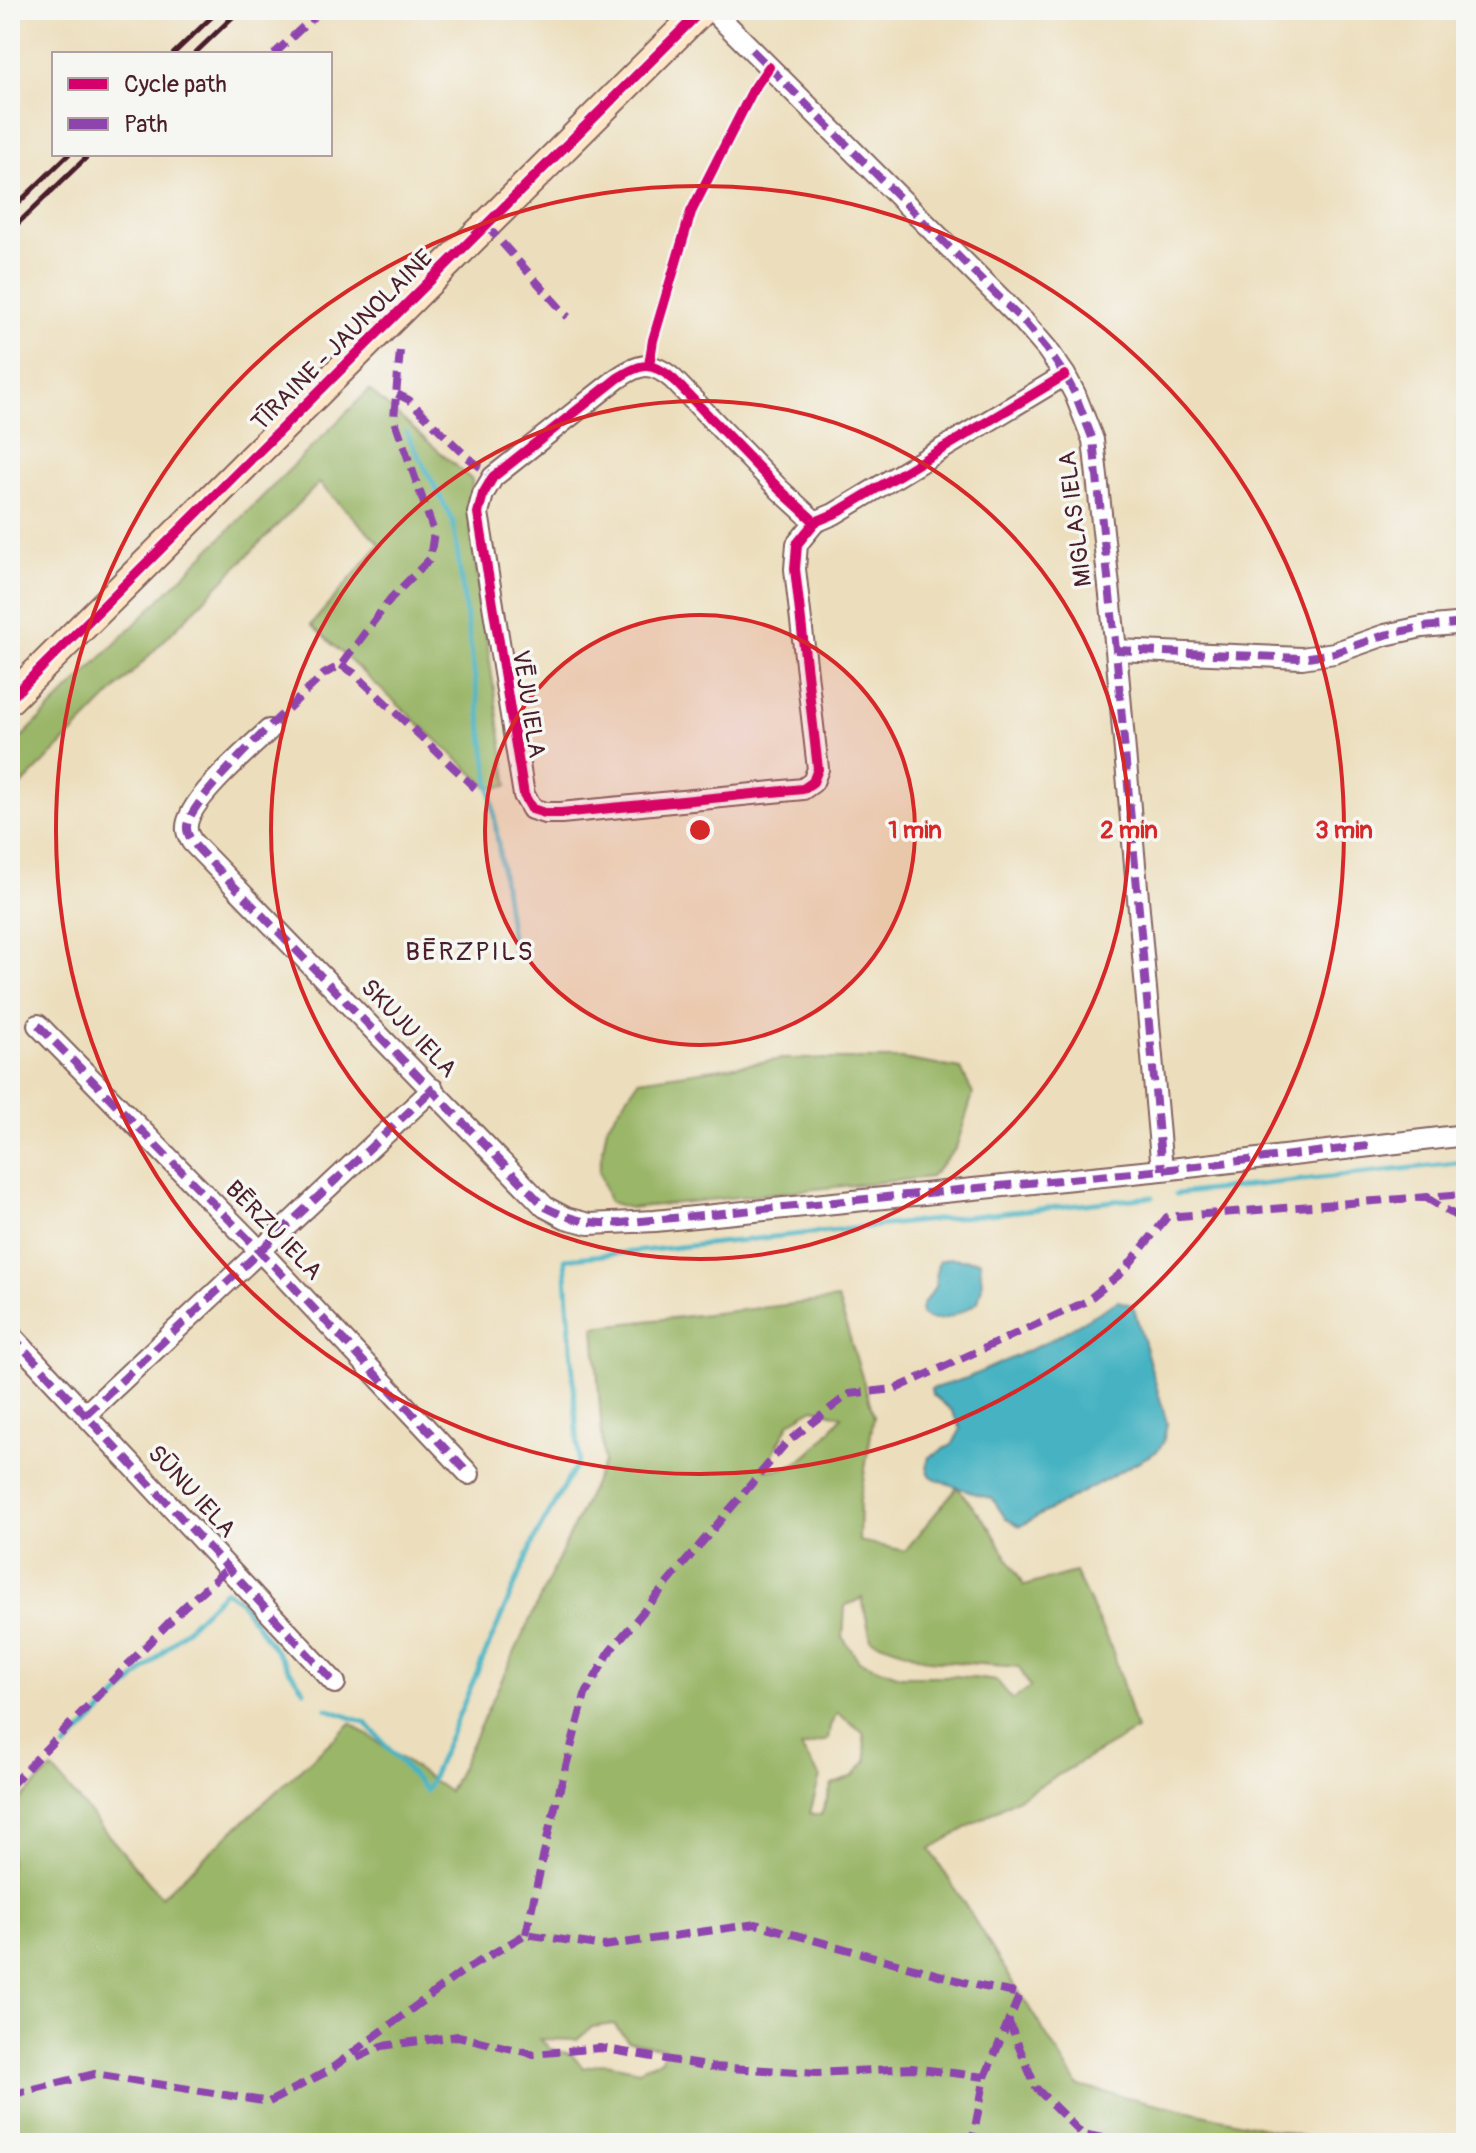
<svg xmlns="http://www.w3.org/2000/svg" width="1476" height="2153" font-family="Pangolin,sans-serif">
<rect width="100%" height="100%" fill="#f6f6f2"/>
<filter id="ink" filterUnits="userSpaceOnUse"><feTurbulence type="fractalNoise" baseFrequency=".0125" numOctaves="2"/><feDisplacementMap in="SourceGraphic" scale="16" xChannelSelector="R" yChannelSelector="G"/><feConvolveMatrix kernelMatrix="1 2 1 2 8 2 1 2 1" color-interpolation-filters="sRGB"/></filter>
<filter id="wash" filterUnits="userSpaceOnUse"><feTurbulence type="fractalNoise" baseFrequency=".006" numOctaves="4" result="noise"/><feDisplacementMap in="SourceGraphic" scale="32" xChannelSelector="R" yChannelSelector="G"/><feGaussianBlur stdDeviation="1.8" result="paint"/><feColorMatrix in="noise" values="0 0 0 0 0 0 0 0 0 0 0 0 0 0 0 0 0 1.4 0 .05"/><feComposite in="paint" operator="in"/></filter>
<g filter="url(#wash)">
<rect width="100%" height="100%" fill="#ecdebc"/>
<path fill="#9ab667" stroke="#726a49" stroke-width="2" fill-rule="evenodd" d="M 369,390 L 472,480 L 471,532 L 508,786 L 489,788 L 311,625 L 380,544 L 319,483 L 10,797 L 10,749 Z
M 783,1059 L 902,1059 L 961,1069 L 973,1094 L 956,1148 L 931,1177 L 630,1208 L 609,1202 L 599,1171 L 607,1126 L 639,1080 Z
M 838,1299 L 874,1416 L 860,1499 L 859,1541 L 905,1551 L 957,1487 L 989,1526 L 1024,1586 L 1075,1572 L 1113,1652 L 1136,1730 L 930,1849 L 1078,2086 L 1332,2143 L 10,2143 L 10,2057 L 19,2051 L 10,2041 L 10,1810 L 52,1769 L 161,1897 L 351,1723 L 449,1792 L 604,1462 L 594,1327 ZM 814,1408 L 842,1416 C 823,1440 799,1474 765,1469 L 790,1422 ZM 862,1598 L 871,1640 L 929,1660 L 1019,1667 L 1030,1687 L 1013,1700 L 997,1681 L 956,1676 L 900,1676 L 859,1661 L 843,1638 L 845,1606 ZM 837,1713 L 863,1732 L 867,1760 L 854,1776 L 832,1785 L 821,1815 L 810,1813 L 820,1777 L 801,1748 L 828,1740 L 830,1726 ZM 614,2024 L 628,2041 L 665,2048 L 662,2059 L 639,2070 L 606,2063 L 583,2068 L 571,2054 L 550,2049 L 540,2039 L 577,2040 L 592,2027 Z"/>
<path fill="#46b3c2" stroke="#486976" stroke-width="2" d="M 951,1258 L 980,1261 L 982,1286 L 978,1302 C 963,1312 935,1329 921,1314 C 921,1301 928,1299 934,1289 C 938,1281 935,1270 939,1261 Z
M 1118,1301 L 1132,1305 L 1135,1312 L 1167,1423 L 1163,1443 L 1156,1452 L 1020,1526 L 1006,1519 L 992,1498 C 985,1498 933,1479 931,1476 C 926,1470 927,1463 929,1457 L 952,1445 L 961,1429 L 952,1411 L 932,1394 L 931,1389 L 967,1378 L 1045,1343 Z"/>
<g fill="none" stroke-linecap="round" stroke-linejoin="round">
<path stroke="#46b3c2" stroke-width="5" d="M 406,432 L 453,521 L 514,957
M 1176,1194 L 1466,1162
M 327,1709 L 366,1723 L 426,1791 L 536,1536 L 579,1460 L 565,1259 L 1152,1197
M 65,1748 L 225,1591 L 238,1599 L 304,1690"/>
</g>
</g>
<g filter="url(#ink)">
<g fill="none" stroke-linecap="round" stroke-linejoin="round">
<defs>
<path id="street" d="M 712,10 L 1024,322 L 1047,349 L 1065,375 L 1075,394 L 1093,440 L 1116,650 L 1162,1170
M 815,522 L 797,544 L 795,569 L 818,769 L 813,782 L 803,789 L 561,813 L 545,813 L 532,809 L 524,795 L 478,513 L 483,494 L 493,477 L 618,378 C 641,363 651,361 673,379 L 780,490 L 815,522 L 834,514 L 1065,375
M 1116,650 L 1302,658 L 1334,653 L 1385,635 L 1422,627 L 1466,623
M 269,730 C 250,748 183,804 187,830 C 187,834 190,838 192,842 L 545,1207 L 566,1218 L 589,1224 L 655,1221 L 1162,1170 L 1466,1135
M 38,1025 L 259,1250 L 469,1474
M 10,1334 L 335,1683
M 85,1415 L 433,1089"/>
<path id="secondary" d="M 10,699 L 702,10"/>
</defs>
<use href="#street" stroke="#83625e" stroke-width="24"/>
<use href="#secondary" stroke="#83625e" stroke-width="32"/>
<use href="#street" stroke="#fff" stroke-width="20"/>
<use href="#secondary" stroke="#fde5c5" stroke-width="28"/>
<path stroke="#4a1f2b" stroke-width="5" d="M 173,54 L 219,10
M 194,54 L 240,10
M 10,211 L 69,154
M 10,231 L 90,154"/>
<path stroke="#8e44ad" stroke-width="8" stroke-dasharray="16 8" stroke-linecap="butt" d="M 752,50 L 1024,322 L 1047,349 L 1065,375 L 1075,394 L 1093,440 L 1116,650 L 1162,1170
M 274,54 L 321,10
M 486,225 L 568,317
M 400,351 L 394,418 L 434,532 L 430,559 L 391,598 L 341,665 L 324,674 C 298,700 191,796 187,826 C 186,836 195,845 201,852 L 545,1207 C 573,1221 589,1224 621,1223 L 1162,1170 L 1368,1146
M 397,394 L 409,400 L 466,456 L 493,477
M 1116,650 L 1302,658 L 1334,653 L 1385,635 L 1422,627 L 1466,623
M 341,665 L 354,673 L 475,788
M 38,1025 L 259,1250 L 469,1474
M 1425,1197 L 1466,1222
M 10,1334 L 335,1683
M 85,1415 L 433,1089
M 10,1786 L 184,1607 L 228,1568
M 526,1934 L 550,1826 L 585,1695 L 610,1651 L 786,1443 L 849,1394 L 895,1389 L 1085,1302 L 1123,1272 L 1167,1217 L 1466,1194
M 1008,2020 L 1036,2088 L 1082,2134 L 1129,2143
M 357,2058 L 382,2046 L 458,2036 L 534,2054 L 600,2048 L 712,2067 L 817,2073 L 912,2068 L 985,2077
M 10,2095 L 95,2074 L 269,2102 L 328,2071 L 463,1971 L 526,1934 L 603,1946 L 756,1924 L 975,1985 L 1020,1994 L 985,2077 L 972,2143"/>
<defs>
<path id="cycleway" d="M 649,365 L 653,340 L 691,212 L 753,90 L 769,67
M 815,522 L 797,544 L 795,569 L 818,769 L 813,782 L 803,789 L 561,813 L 545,813 L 532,809 L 524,795 L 478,513 L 483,494 L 493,477 L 618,378 C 641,363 651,361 673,379 L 780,490 L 815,522 L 834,514 L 1065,375
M 10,699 L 702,10"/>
</defs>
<use href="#cycleway" stroke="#f6f6f2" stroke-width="15"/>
<use href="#cycleway" stroke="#d6006c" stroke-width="10"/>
</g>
</g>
<circle cx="700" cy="830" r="215" fill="#d62828" fill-opacity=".12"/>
<g fill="none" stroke="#d62828" stroke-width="4">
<circle cx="700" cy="830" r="215"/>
<circle cx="700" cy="830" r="429"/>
<circle cx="700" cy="830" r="644"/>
</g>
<g text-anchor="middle" stroke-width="7" stroke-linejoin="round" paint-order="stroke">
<g font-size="24" fill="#4a1f2b" stroke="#f6f6f2">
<text transform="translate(342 340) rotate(-45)" y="8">TĪRAINE - JAUNOLAINE</text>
<text transform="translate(1075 519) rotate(-97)" y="8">MIGLAS IELA</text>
<text transform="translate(529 704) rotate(81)" y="8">VĒJU IELA</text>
<text transform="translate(409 1028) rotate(46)" y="8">SKUJU IELA</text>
<text transform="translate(274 1230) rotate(46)" y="8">BĒRZU IELA</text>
<text transform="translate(192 1491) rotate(47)" y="8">SŪNU IELA</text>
</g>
<g font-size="26" letter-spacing="2" fill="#4a1f2b" stroke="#f6f6f2">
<text x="470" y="960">BĒRZPILS</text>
</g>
</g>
<circle cx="700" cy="830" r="12" fill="#d62828" stroke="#f6f6f2" stroke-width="4"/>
<g font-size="24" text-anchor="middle" font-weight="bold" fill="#d62828" stroke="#f6f6f2" stroke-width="7" stroke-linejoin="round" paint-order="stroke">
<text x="915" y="838">1 min</text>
<text x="1129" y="838">2 min</text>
<text x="1344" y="838">3 min</text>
</g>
<rect width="1476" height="2153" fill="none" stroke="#f6f6f2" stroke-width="40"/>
<rect x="52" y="52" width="280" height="104" fill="#f6f6f2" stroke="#b1a0a2" stroke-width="2"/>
<rect x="68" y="78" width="40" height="12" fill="#d6006c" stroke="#b1a0a2" stroke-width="2"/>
<text x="124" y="92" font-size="24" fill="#4a1f2b">Cycle path</text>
<rect x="68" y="118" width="40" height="12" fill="#8e44ad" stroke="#b1a0a2" stroke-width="2"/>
<text x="124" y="132" font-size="24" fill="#4a1f2b">Path</text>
</svg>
